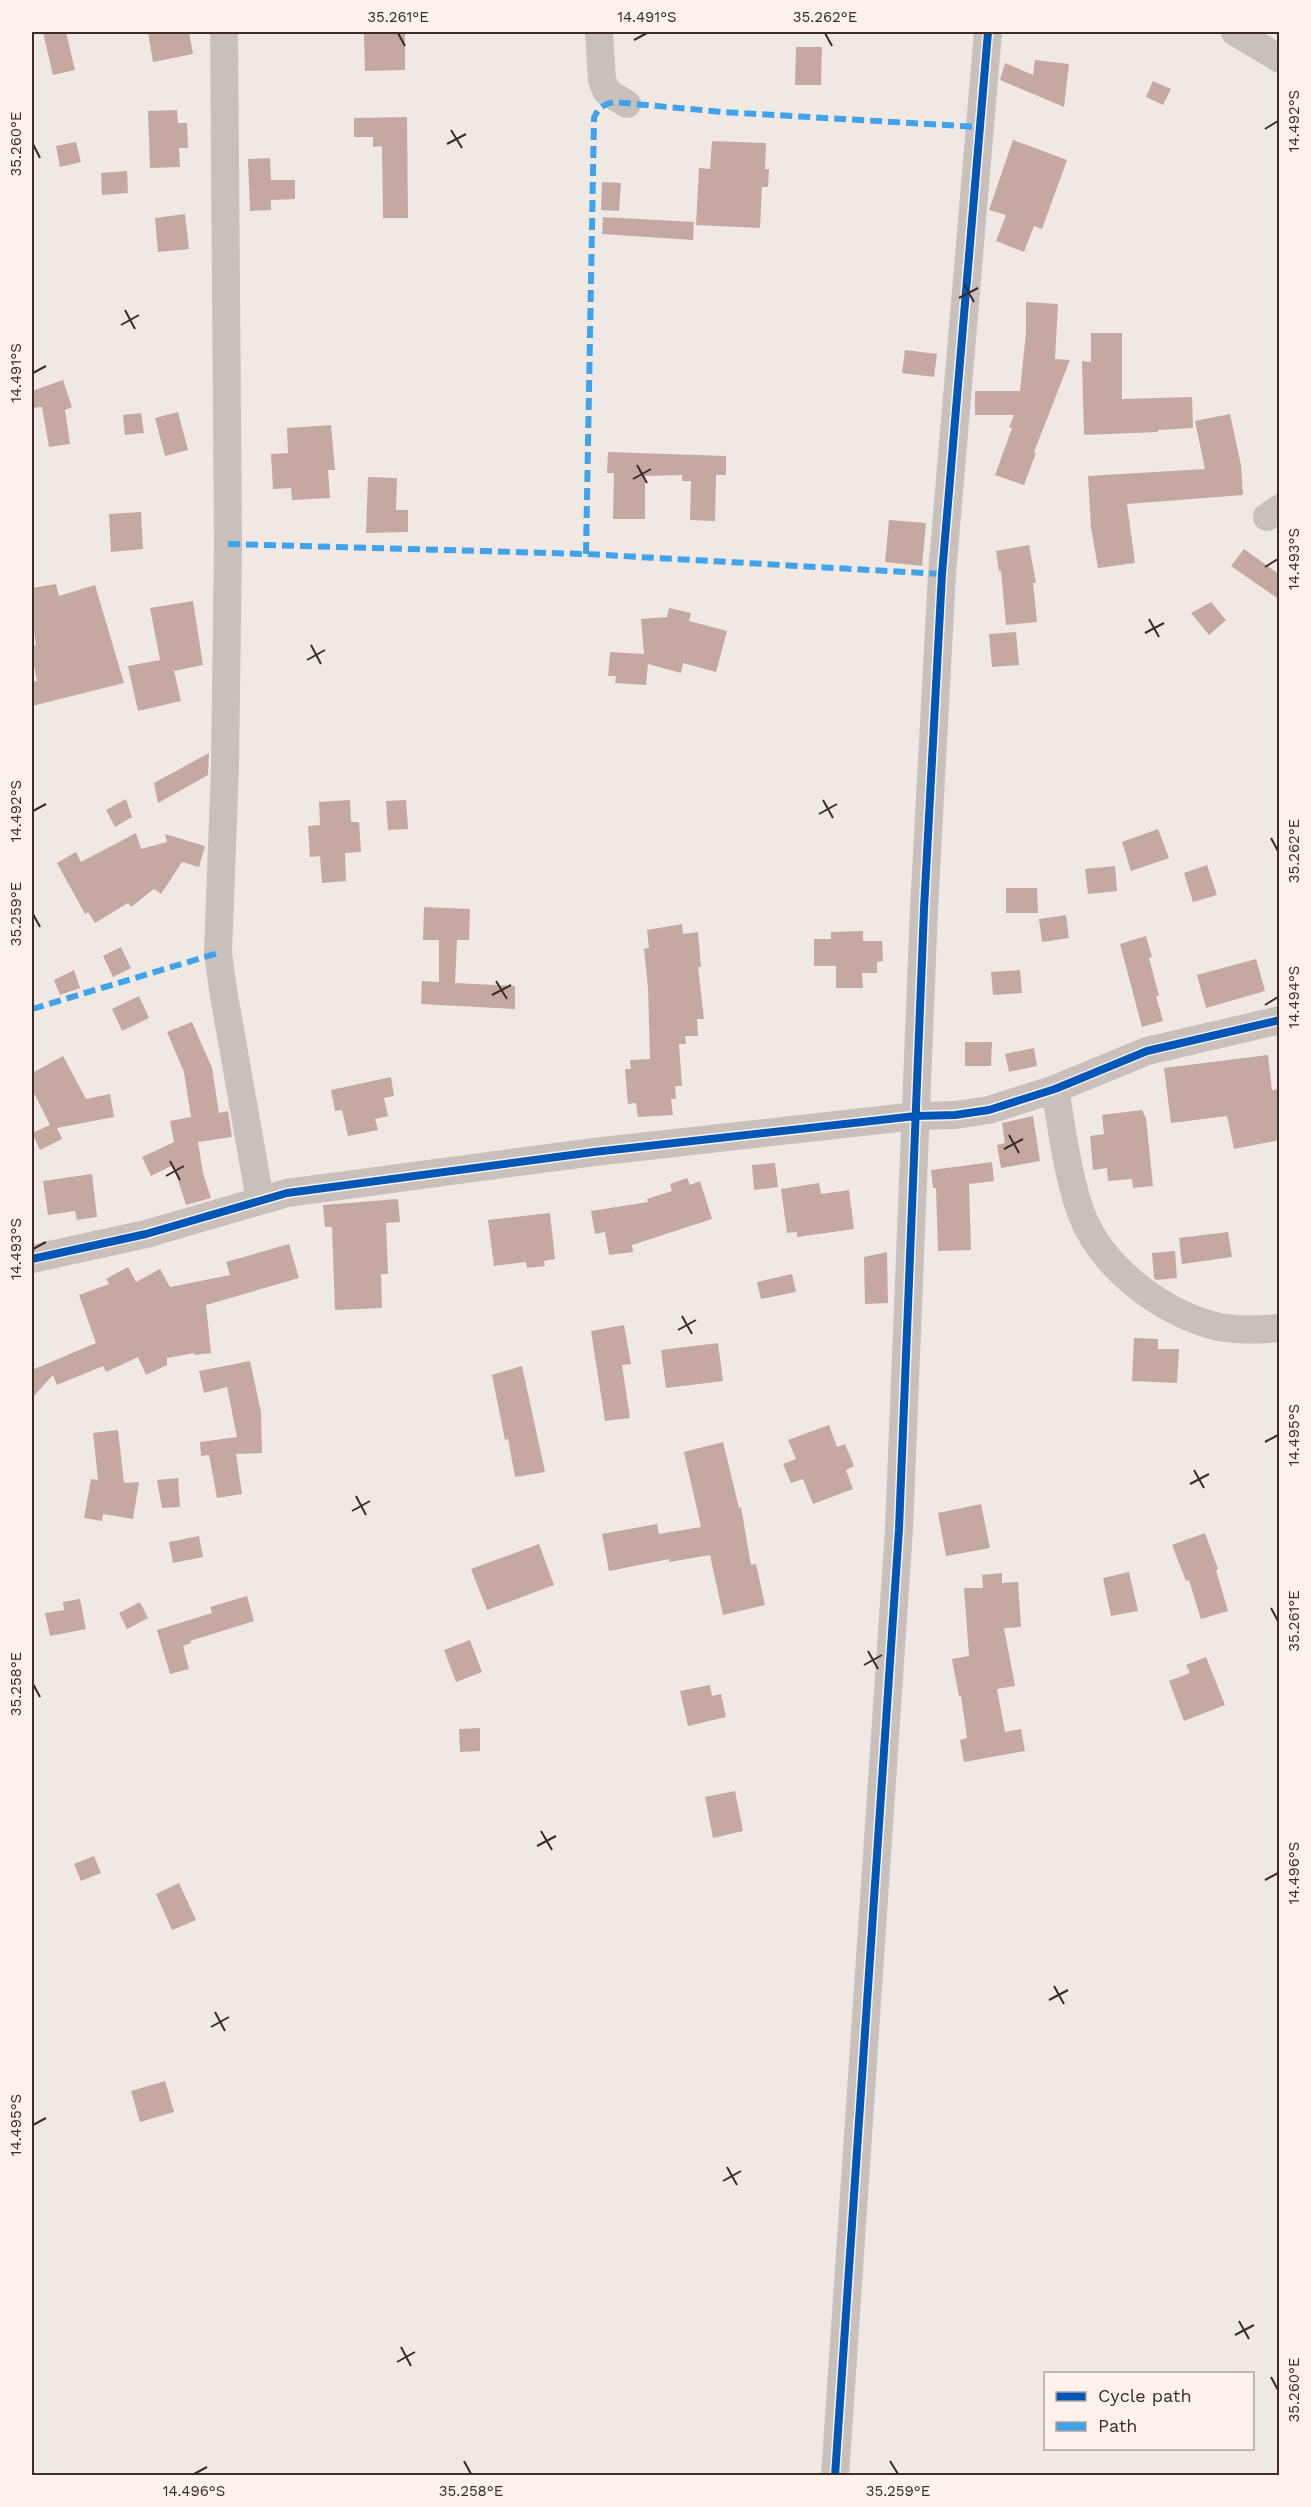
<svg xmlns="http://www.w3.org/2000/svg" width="1311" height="2507" font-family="'Work Sans',sans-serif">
<rect width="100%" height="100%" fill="#f0e8e3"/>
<path fill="#c5a8a3" d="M 43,32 L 66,32 L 75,70 L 53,75 Z
M 148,32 L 189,32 L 193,54 L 153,62 Z
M 364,32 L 405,32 L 405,70 L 365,71 Z
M 796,47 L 822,47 L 821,85 L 795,85 Z
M 1035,60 L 1069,64 L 1064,107 L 1000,80 L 1005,63 L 1033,75 Z
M 1153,81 L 1171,89 L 1163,105 L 1146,97 Z
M 177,110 L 178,123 L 187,123 L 188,148 L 179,148 L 180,167 L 150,168 L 148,111 Z
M 407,117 L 408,218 L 383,218 L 382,146 L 373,147 L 373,137 L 354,137 L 354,118 Z
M 1013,140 L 1067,160 L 1042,229 L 1034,226 L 1024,252 L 996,241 L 1006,215 L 989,210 Z
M 712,141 L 766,143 L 765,169 L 769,169 L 768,187 L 762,187 L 760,228 L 696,225 L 699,168 L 710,169 Z
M 76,142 L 81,162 L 60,167 L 56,146 Z
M 270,158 L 271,180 L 295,180 L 295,199 L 271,200 L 271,210 L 250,211 L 248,159 Z
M 127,171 L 128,193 L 102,195 L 101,173 Z
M 602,182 L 621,183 L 619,211 L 601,210 Z
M 185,214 L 189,249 L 158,252 L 155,218 Z
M 603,217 L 694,222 L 693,240 L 602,234 Z
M 1026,302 L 1058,304 L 1055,359 L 1070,360 L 1034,452 L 1036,453 L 1024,485 L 995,475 L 1012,428 L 1009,427 L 1014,415 L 975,415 L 975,391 L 1020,391 L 1026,332 Z
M 1091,333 L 1122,333 L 1122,399 L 1192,397 L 1193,428 L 1158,430 L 1158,432 L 1084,435 L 1082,361 L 1091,362 Z
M 905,350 L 937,354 L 934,377 L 902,373 Z
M 63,380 L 72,407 L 65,410 L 70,444 L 49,447 L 42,407 L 32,408 L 32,391 Z
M 178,412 L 188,450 L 165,456 L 155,418 Z
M 141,413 L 144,433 L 125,435 L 123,415 Z
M 1230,414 L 1241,465 L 1243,495 L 1127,504 L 1135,563 L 1098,568 L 1091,528 L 1088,476 L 1205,469 L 1195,421 Z
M 331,425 L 335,470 L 328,470 L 330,498 L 292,500 L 291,488 L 273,489 L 271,454 L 288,453 L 287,428 Z
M 608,452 L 726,456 L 726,475 L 716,475 L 715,521 L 690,520 L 691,481 L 682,481 L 682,475 L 645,476 L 645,519 L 613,519 L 614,473 L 607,473 Z
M 368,477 L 397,478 L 396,510 L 408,510 L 408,532 L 366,533 Z
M 141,512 L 143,549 L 111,552 L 109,514 Z
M 889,520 L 926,523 L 922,566 L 885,562 Z
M 1029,545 L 1036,583 L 1033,583 L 1037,622 L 1006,625 L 1001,571 L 999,571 L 996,551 Z
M 1244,549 L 1280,575 L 1280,600 L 1231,566 Z
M 56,584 L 59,596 L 95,585 L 124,683 L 32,706 L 32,682 L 37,681 L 32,655 L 32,646 L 36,645 L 32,619 L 32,588 Z
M 193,601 L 203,665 L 174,671 L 181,701 L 138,711 L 128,666 L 160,660 L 150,608 Z
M 1211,602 L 1226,620 L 1209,635 L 1191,613 Z
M 669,608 L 691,613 L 689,621 L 727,631 L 716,672 L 683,663 L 681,673 L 648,664 L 646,685 L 615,683 L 616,676 L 608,676 L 610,652 L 644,654 L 641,619 L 667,617 Z
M 1016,632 L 1019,665 L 992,667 L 989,634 Z
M 209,753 L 208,775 L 158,803 L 154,783 Z
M 126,799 L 132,817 L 115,827 L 106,810 Z
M 350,800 L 351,822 L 359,822 L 361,852 L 345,853 L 346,881 L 322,883 L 320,856 L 310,857 L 308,826 L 320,825 L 319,802 Z
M 406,800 L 408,829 L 388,830 L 386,801 Z
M 1158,829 L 1169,858 L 1131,871 L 1122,842 Z
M 136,833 L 141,849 L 167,842 L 165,834 L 205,846 L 199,867 L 182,862 L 161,894 L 154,889 L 131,907 L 128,903 L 95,923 L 88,912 L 85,914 L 57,863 L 76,852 L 81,862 Z
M 1207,865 L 1217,895 L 1193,902 L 1184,873 Z
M 1115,866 L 1117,891 L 1088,894 L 1085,869 Z
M 1006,888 L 1037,888 L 1038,913 L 1006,913 Z
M 424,907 L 470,909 L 469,940 L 457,940 L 455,983 L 515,986 L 515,1009 L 421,1004 L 422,981 L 439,982 L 439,940 L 423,940 Z
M 1066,915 L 1069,938 L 1042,942 L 1039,919 Z
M 682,924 L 683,934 L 698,932 L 701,967 L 698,967 L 704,1019 L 697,1019 L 698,1036 L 685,1036 L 686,1044 L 679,1044 L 682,1086 L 675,1086 L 676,1099 L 671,1099 L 673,1115 L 638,1117 L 636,1103 L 628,1104 L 625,1069 L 631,1069 L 630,1060 L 650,1059 L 648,988 L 644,949 L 649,948 L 647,930 Z
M 863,931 L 863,941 L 882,941 L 883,961 L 877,962 L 877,973 L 862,973 L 863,988 L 836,988 L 836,966 L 814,966 L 814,939 L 831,939 L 831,932 Z
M 1146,936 L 1152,957 L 1149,958 L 1159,996 L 1156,996 L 1163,1021 L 1142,1027 L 1120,944 Z
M 121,947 L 131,968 L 113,977 L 103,956 Z
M 1256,959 L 1265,991 L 1206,1008 L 1197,975 Z
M 74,970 L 80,988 L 60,995 L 54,980 Z
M 1020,970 L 1022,993 L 993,995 L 991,972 Z
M 139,996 L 149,1018 L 122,1031 L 112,1009 Z
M 192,1022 L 212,1068 L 219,1113 L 228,1111 L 232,1137 L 198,1142 L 203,1173 L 211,1198 L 186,1205 L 173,1165 L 151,1176 L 142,1157 L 174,1142 L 170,1121 L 191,1117 L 184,1072 L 167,1032 Z
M 965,1042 L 992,1042 L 991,1066 L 965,1066 Z
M 1034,1048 L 1037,1066 L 1009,1072 L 1005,1054 Z
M 1268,1055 L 1272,1090 L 1280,1089 L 1280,1140 L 1234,1149 L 1227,1116 L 1171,1123 L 1164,1068 Z
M 63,1056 L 86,1099 L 110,1094 L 114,1117 L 57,1128 L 62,1139 L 40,1150 L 32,1133 L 50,1125 L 32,1089 L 32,1073 Z
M 391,1077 L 394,1096 L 384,1098 L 388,1116 L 375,1119 L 378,1130 L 348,1136 L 342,1110 L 335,1111 L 331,1090 Z
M 1142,1110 L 1146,1118 L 1153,1186 L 1133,1188 L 1132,1179 L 1108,1181 L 1107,1168 L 1093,1170 L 1090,1136 L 1104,1134 L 1102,1115 Z
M 1033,1116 L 1040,1161 L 1001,1168 L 997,1145 L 1005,1143 L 1002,1123 Z
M 992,1162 L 994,1181 L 969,1184 L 971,1250 L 938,1251 L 936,1188 L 933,1188 L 931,1170 Z
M 775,1163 L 778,1187 L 754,1190 L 752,1165 Z
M 92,1174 L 97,1217 L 77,1220 L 75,1211 L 48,1215 L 43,1181 Z
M 687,1178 L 690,1185 L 700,1181 L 712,1219 L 632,1245 L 633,1252 L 609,1255 L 605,1232 L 595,1234 L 591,1211 L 648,1202 L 647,1199 L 672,1191 L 670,1184 Z
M 819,1183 L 821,1194 L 849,1190 L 854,1229 L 797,1237 L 797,1232 L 787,1233 L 781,1189 Z
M 398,1199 L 400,1222 L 386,1223 L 388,1274 L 381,1274 L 382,1308 L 335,1310 L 332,1227 L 325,1227 L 323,1205 Z
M 550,1213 L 555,1259 L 544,1261 L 545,1266 L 527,1268 L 526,1262 L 494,1266 L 488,1220 Z
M 1228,1232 L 1232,1257 L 1182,1264 L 1179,1238 Z
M 289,1244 L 299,1278 L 206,1305 L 211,1353 L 194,1355 L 194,1353 L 167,1358 L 167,1365 L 146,1375 L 138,1357 L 106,1372 L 103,1366 L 57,1385 L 53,1375 L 32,1398 L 32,1370 L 96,1343 L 79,1295 L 109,1284 L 106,1279 L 128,1267 L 136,1282 L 160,1269 L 170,1287 L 230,1275 L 226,1262 Z
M 1175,1251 L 1177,1278 L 1157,1280 L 1154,1278 L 1152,1253 Z
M 887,1252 L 888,1303 L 865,1304 L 864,1257 Z
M 792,1274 L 796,1292 L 761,1299 L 757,1282 Z
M 624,1325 L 631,1364 L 622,1365 L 630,1418 L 605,1421 L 591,1331 Z
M 1134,1338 L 1158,1339 L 1158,1349 L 1179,1349 L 1177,1383 L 1132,1381 Z
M 718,1343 L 723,1381 L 666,1388 L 661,1350 Z
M 250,1361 L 261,1412 L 262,1453 L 236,1454 L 242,1494 L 217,1498 L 209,1455 L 201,1456 L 200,1442 L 237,1437 L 227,1387 L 204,1393 L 199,1371 Z
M 522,1366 L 545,1472 L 515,1477 L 508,1439 L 505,1440 L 492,1375 Z
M 829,1425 L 837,1447 L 845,1444 L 854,1466 L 846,1470 L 853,1489 L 813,1504 L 803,1479 L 791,1483 L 783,1464 L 796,1459 L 788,1440 Z
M 118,1430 L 124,1483 L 139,1482 L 133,1519 L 103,1514 L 102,1521 L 84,1518 L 91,1479 L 98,1480 L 93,1433 Z
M 723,1442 L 739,1508 L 741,1507 L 751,1565 L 756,1564 L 765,1605 L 723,1615 L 710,1555 L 669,1562 L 669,1559 L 609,1571 L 602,1534 L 657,1524 L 659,1534 L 701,1527 L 684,1452 Z
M 178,1478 L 180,1507 L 162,1508 L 157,1480 Z
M 981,1504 L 990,1548 L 946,1556 L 938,1513 Z
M 1205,1533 L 1218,1569 L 1216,1570 L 1228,1611 L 1201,1619 L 1189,1580 L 1186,1581 L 1172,1545 Z
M 199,1536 L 203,1557 L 173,1563 L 169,1542 Z
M 539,1544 L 554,1585 L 487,1610 L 471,1569 Z
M 1129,1572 L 1138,1611 L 1111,1616 L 1103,1578 Z
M 1002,1573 L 1002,1583 L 1018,1582 L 1021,1627 L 1004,1628 L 1015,1686 L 997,1689 L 1005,1732 L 1021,1729 L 1025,1751 L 964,1762 L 960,1740 L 967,1738 L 961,1696 L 959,1696 L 952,1659 L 969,1656 L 964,1588 L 983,1588 L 982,1575 Z
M 247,1596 L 254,1621 L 190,1641 L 191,1643 L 183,1646 L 189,1669 L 170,1674 L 157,1630 L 212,1613 L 210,1607 Z
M 80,1599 L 86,1629 L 50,1636 L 45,1613 L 64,1610 L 63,1602 Z
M 140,1602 L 148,1618 L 127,1629 L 119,1613 Z
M 470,1640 L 482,1672 L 456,1682 L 444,1650 Z
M 1206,1657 L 1225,1705 L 1184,1721 L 1169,1681 L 1190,1673 L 1186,1665 Z
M 710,1685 L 712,1696 L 721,1694 L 726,1717 L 688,1726 L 680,1691 Z
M 480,1728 L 480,1751 L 460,1752 L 459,1729 Z
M 735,1791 L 743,1831 L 713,1838 L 705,1797 Z
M 94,1856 L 101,1873 L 81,1881 L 74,1864 Z
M 179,1883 L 196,1920 L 172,1930 L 156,1894 Z
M 165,2081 L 174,2112 L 140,2122 L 131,2091 Z"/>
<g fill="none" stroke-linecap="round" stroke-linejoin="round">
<path stroke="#c9c0bc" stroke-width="28" d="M 224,32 L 228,544 L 225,766 L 218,953 L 223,990 L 260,1200
M 599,32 L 602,80 L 607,92 L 627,104
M 1235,32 L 1280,59
M 1267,517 L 1280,508
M 1055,1089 C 1062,1129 1067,1172 1080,1210 C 1099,1265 1157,1309 1211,1325 C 1234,1331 1256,1330 1280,1328
M 32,1259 L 146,1234 L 287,1193 L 594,1152 L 916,1116 L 955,1115 L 989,1110 L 1055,1089 L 1147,1051 L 1280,1020
M 835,2476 L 899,1529 L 924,909 L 942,574 L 988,32"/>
<path stroke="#3fa3eb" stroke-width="6" stroke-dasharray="12 6" stroke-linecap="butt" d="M 228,544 L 586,554 L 942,574
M 586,554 L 594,118 C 598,108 602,105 613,102 L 723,112 L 979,127
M 32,1009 L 218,953"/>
<defs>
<path id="cycleway" d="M 32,1259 L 146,1234 L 287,1193 L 594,1152 L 916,1116 L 955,1115 L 989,1110 L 1055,1089 L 1147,1051 L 1280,1020
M 835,2476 L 899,1529 L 924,909 L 942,574 L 988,32"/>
</defs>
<use href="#cycleway" stroke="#fcf2eb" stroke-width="11"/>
<use href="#cycleway" stroke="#0057b8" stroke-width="8"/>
</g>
<path fill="none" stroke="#3b2c29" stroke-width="2" d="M 398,33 L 405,46M 825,33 L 832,46M 634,40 L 647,33M 1265,129 L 1278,121M 451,130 L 462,148M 33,144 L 40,158M 447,144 L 466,134M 964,284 L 974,302M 959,298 L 978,288M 125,310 L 135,329M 121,325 L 139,315M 33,373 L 46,366M 637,465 L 647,483M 633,479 L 651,469M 1265,567 L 1278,559M 1149,619 L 1159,637M 1145,633 L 1164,623M 311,645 L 321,664M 307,660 L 325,650M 823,800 L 833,818M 33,811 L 46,804M 819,814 L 837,804M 1271,838 L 1278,851M 33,914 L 40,927M 496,981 L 507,999M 492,995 L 511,985M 1265,1005 L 1278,997M 1009,1135 L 1019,1153M 1004,1149 L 1023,1139M 170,1161 L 180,1180M 166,1176 L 184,1166M 33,1249 L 46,1242M 682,1316 L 692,1334M 678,1330 L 696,1320M 1265,1442 L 1278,1435M 1194,1470 L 1204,1488M 1190,1484 L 1209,1474M 356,1496 L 366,1515M 352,1511 L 370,1501M 1271,1608 L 1278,1621M 868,1651 L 878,1669M 864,1665 L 882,1655M 33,1684 L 40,1697M 541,1831 L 552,1850M 537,1846 L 556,1836M 1265,1880 L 1278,1873M 1054,1986 L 1064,2004M 1049,2000 L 1068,1990M 215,2012 L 225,2031M 211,2027 L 229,2017M 33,2125 L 46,2118M 727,2167 L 737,2185M 723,2181 L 741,2171M 1239,2321 L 1249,2339M 1235,2335 L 1254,2325M 401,2347 L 411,2366M 397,2362 L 415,2352M 1271,2377 L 1278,2390M 464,2461 L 471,2474M 890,2461 L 898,2474M 194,2474 L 207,2467"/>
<rect width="1311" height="2507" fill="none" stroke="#fcf2eb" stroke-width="66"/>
<rect x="1044" y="2372" width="210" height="78" fill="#fcf2eb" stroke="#afa39d" stroke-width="1.5"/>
<rect x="1056" y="2392" width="30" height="9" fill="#0057b8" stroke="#afa39d" stroke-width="1.5"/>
<text x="1098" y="2402" font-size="18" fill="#3b2c29">Cycle path</text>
<rect x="1056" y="2422" width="30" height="9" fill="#3fa3eb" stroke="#afa39d" stroke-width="1.5"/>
<text x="1098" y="2432" font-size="18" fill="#3b2c29">Path</text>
<rect x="33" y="33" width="1245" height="2441" fill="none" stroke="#3b2c29" stroke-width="2"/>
<g font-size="15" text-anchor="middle" fill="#3b2c29">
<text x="398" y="22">35.261°E</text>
<text x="647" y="22">14.491°S</text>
<text x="825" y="22">35.262°E</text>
<text transform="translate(1294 121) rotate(-90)" y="5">14.492°S</text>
<text transform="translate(16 144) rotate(-90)" y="5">35.260°E</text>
<text transform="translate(16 373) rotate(-90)" y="5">14.491°S</text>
<text transform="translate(1294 559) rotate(-90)" y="5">14.493°S</text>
<text transform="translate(16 811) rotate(-90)" y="5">14.492°S</text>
<text transform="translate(1294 851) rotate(-90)" y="5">35.262°E</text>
<text transform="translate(16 914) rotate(-90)" y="5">35.259°E</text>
<text transform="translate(1294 997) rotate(-90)" y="5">14.494°S</text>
<text transform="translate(16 1249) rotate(-90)" y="5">14.493°S</text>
<text transform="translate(1294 1435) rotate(-90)" y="5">14.495°S</text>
<text transform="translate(1294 1621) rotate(-90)" y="5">35.261°E</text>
<text transform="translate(16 1684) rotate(-90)" y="5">35.258°E</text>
<text transform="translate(1294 1873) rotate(-90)" y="5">14.496°S</text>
<text transform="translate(16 2125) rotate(-90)" y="5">14.495°S</text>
<text transform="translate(1294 2390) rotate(-90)" y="5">35.260°E</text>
<text x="194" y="2496">14.496°S</text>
<text x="471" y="2496">35.258°E</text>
<text x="898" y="2496">35.259°E</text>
</g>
</svg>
